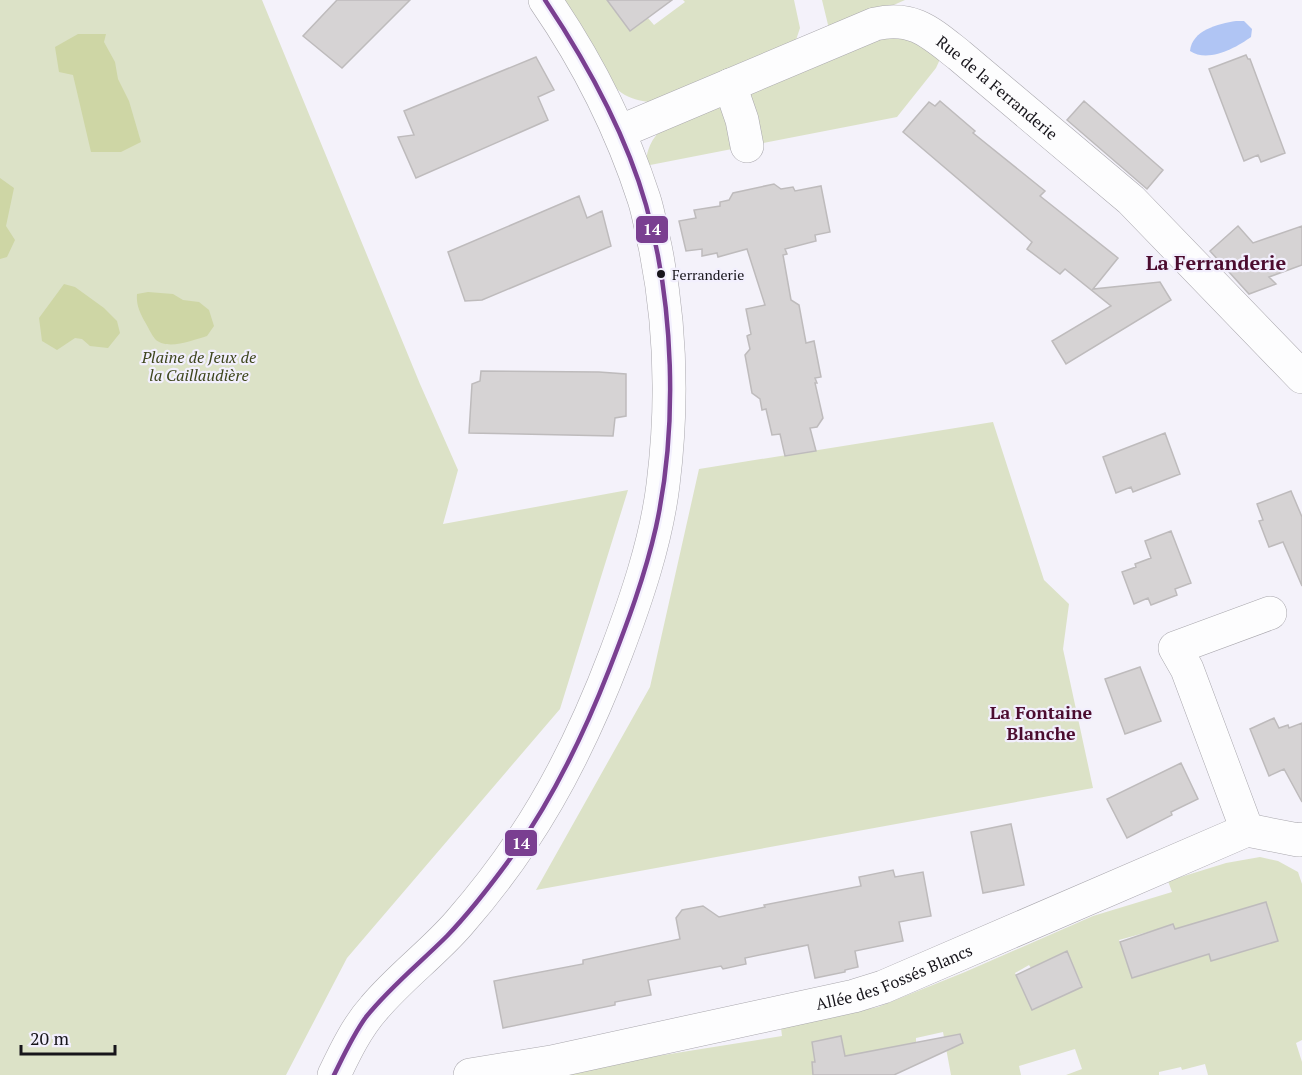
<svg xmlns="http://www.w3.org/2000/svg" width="1302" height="1075" font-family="'PT Serif',serif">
<rect width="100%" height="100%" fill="#f4f2fa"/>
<path fill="#dce2c7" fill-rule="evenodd" d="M 0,0 L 262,0 L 420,384 L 458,470 L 443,524 L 628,490 L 560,709 L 347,958 L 286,1075 L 0,1075 Z
M 561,0 L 607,0 L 630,31 L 648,18 L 654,25 L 685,2 L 683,0 L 794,0 L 800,28 L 794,46 L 648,102 C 637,100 627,98 618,90 C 598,74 575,24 561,0 Z
M 822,0 L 905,0 L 830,33 Z
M 907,34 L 941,57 L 936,68 L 897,117 L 645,166 C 648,145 652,138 667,124 L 878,35 Z
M 993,422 L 1044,580 L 1069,604 L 1063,649 L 1093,788 L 536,890 L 650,687 L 699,469 Z
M 1260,857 L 1278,861 L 1298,872 L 1302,884 L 1302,1040 L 1296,1043 L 1302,1062 L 1302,1075 L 1208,1075 L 1205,1064 L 1182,1070 L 1181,1067 L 1159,1072 L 1159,1075 L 1066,1075 L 1082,1069 L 1075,1049 L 1019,1066 L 1021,1075 L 951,1075 L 943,1032 L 916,1038 L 916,1043 L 849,1075 L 841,1036 L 812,1042 L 818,1075 L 564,1075 L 563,1071 L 782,1036 L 781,1028 L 878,1007 L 965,972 L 1093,916 L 1172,892 L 1168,881 L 1226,863 ZM 1266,902 L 1278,941 L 1211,961 L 1199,922 ZM 1173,925 L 1185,961 L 1132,978 L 1119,940 ZM 1067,951 L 1082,986 L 1032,1010 L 1015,973 L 1029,965 L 1031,968 Z"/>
<path fill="#ced6a5" d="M 78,34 L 106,34 L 104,42 L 115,62 L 118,79 L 129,101 L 141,142 L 121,152 L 91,152 L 73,75 L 59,72 L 55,47 Z
M 0,178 L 14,188 L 6,226 L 15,240 L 7,257 L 0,259 Z
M 64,284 L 75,287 L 104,308 L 117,321 L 120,333 L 108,348 L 90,346 L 82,339 L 75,338 L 57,350 L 42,341 L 39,318 Z
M 148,292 L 173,294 L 183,300 L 199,302 L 209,310 L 214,326 L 207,336 C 193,340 167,351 155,339 C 151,334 148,327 145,322 C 140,313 136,305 137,294 Z"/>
<path fill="#b0c5f4" d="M 1236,21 L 1244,21 L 1252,29 L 1251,37 C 1236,48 1208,63 1190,51 C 1192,30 1218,24 1236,21 Z"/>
<path fill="#d6d3d4" stroke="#bebbbc" stroke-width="1.5" d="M 337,0 L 410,0 L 342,68 L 303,36 Z
M 607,0 L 672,0 L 630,31 Z
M 1246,55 L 1248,59 L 1250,59 L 1285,153 L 1261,162 L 1258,155 L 1244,161 L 1209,69 Z
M 536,57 L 554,90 L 538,97 L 548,120 L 416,178 L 398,137 L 414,135 L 404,111 Z
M 940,101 L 975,131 L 973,133 L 1045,191 L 1040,196 L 1118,258 L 1093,289 L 1160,282 L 1171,300 L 1066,364 L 1052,341 L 1111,306 L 1065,269 L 1060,274 L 1027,249 L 1032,242 L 903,132 L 929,102 L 935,106 Z
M 1084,101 L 1163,170 L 1147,189 L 1067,120 Z
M 774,184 L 781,189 L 793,187 L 795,191 L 821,186 L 830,232 L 815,235 L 816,241 L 785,249 L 787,254 L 783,255 L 791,300 L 799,305 L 806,343 L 814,341 L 821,377 L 815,378 L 817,383 L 815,383 L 823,418 L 817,427 L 810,428 L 816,451 L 785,456 L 780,434 L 772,435 L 766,409 L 762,410 L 760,399 L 752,393 L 745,355 L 750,349 L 747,336 L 751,334 L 746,309 L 765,305 L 747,249 L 718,257 L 717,253 L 702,256 L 702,249 L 686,251 L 679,221 L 696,218 L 694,210 L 720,206 L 720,202 L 729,200 L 733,193 Z
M 579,196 L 587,218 L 602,211 L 611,246 L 482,300 L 465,301 L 448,252 Z
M 1238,226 L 1253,243 L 1302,226 L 1302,265 L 1269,277 L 1276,284 L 1249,294 L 1210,251 Z
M 481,371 L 599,372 L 626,374 L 626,416 L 615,418 L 613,436 L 469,433 L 472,384 L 480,381 Z
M 1165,433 L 1180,474 L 1133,492 L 1131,487 L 1116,493 L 1103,457 Z
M 1291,491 L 1302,517 L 1302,586 L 1283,542 L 1269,547 L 1259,521 L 1263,520 L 1257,504 Z
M 1171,531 L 1191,583 L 1175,589 L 1177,595 L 1151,605 L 1148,598 L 1134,604 L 1122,572 L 1136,567 L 1135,564 L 1151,558 L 1145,541 Z
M 1140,667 L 1161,721 L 1125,734 L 1105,679 Z
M 1274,718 L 1279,728 L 1288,725 L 1289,728 L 1302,723 L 1302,802 L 1284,769 L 1269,776 L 1250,729 Z
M 1181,763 L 1198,799 L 1171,812 L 1172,815 L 1127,838 L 1107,799 Z
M 1011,824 L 1024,885 L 983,893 L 971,832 Z
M 893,870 L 895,877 L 923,872 L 931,916 L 899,922 L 903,941 L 855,951 L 858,967 L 845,970 L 845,972 L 815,978 L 808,945 L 745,958 L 746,964 L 723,969 L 721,966 L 648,980 L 651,995 L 615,1002 L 615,1005 L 503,1028 L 494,981 L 583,964 L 583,960 L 680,939 L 676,918 L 682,910 L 703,906 L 719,917 L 765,907 L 764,905 L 861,886 L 859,877 Z
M 1266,902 L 1278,941 L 1211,961 L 1209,954 L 1132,978 L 1120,942 L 1173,924 L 1175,929 Z
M 1067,951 L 1082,987 L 1032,1010 L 1016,975 Z
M 960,1034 L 963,1043 L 894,1075 L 813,1075 L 812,1062 L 815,1062 L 812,1042 L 841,1036 L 845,1056 Z"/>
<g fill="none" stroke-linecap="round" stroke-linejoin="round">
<defs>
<g id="minor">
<path d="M 730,85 L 742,120 L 747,146"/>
<path id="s1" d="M 619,132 L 875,24 C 913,15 931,33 959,55 L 1131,200 L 1302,377"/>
<path d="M 1247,830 L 1187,669 L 1175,648 L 1270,613"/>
<path d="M 334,1075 C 345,1052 357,1027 374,1008 C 400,977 433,953 459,923 C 480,899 504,868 522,841 C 561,783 591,719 616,653 C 636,600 656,542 663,485 C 673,405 671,325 655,246 C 651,230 649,214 644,199 C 621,128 587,61 545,0"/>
<path id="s2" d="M 470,1075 L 551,1062 L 854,996 L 883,987 L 1247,830 L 1298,840 L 1302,839"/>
</g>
</defs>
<use href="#minor" stroke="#a9a7ad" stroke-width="34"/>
<use href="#minor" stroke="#fdfdfe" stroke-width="33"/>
<defs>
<path id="bus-1" d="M 334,1075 C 344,1055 353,1035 366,1017 C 390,987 420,963 447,936 C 472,910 494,881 515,852 C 554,796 584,734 609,670 C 627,624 645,576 656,527 C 678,426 674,304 646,205 C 625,131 587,63 545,0"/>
</defs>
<use href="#bus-1" stroke="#f2effd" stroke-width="9"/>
<use href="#bus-1" stroke="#7a3f91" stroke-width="4.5"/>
</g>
<circle fill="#17151b" stroke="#f2effd" stroke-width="2" cx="661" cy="274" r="5"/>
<g text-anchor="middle" stroke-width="4.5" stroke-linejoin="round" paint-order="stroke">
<g font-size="14" fill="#17151b" stroke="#f2effd" text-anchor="start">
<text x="672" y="280">Ferranderie</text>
</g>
<g font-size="16" fill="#17151b" stroke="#f2effd">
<text dy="6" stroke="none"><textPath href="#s1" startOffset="422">Rue de la Ferranderie</textPath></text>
<text dy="6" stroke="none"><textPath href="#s2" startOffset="436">Allée des Fossés Blancs</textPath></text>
</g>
<g font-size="16" font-style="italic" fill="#3e461d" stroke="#f2effd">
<text x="199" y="363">Plaine de Jeux de<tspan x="199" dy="18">la Caillaudière</tspan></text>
</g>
<g font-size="18" font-weight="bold" fill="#4c0c2f" stroke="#f2effd">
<text x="1041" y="719">La Fontaine<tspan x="1041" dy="21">Blanche</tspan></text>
</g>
<g font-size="20" font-weight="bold" fill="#4c0c2f" stroke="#f2effd">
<text x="1216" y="270">La Ferranderie</text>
</g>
</g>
<g stroke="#f2effd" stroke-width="2">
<rect x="635" y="215" width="34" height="29" rx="6" fill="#7a3f91"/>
<rect x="504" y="829" width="34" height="28" rx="6" fill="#7a3f91"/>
</g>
<g font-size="16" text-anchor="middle" font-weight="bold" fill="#fff">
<text x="652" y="235">14</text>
<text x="521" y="849">14</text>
</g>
<path d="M21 1045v9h94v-9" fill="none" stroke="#17151b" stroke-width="3"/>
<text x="30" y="1045" font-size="18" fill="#17151b" stroke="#f2effd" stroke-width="4.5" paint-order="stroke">20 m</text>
</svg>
